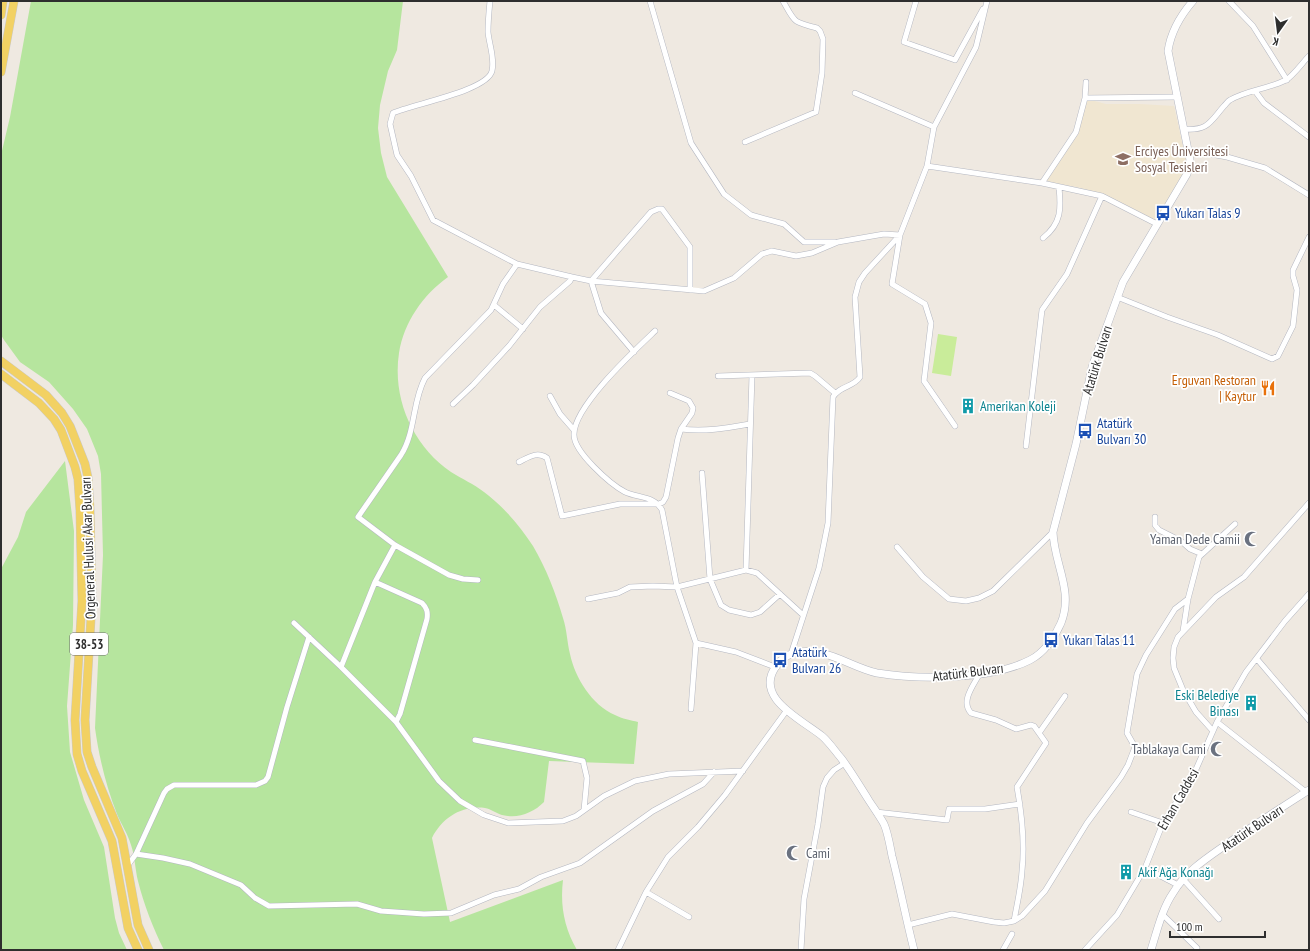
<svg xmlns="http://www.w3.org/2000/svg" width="1310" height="951" font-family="'PT Sans Narrow',sans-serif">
<rect width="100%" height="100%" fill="#efe9e1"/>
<path fill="#f0e6d1" d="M 1087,99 L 1106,104 L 1140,104 L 1174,106 L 1188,169 L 1154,221 L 1103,194 L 1077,187 L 1045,182 L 1068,149 Z"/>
<path fill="#b6e59e" d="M 31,1 L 403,1 L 397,50 L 388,71 L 380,105 L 378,128 L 381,153 L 387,177 L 448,277 C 423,295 404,322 399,353 C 392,399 413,446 451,472 C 462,479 474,484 484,492 C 504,507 520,526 533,546 C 546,568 556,594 563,618 C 567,630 567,642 570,654 C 575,678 592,705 615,715 C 622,719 631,720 638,722 L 634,764 L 549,761 L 544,802 C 533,813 518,819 502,815 C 496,813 491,809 485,808 C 462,805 442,818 432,838 L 450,922 L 563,880 C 560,905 564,928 577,950 L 164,950 C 153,928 144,905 138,881 C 135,869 135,856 131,845 C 128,834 121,824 117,814 C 106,786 99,757 95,728 L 103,555 L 101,474 L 98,456 L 87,429 L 73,409 L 49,382 L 20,362 L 4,340 L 1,335 L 1,155 L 10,117 Z
M 65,461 L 74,531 L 73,625 L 67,706 L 70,752 L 84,800 L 104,847 L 115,918 L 119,933 L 127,950 L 1,950 L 1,569 L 18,537 L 26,512 Z"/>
<path fill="#c9ec9a" d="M 938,334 L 957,337 L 951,376 L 932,373 Z"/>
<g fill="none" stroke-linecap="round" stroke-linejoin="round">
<defs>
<path id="street" d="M 650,1 L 691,143 L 724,194 L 751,215 L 784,224 L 804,242 L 835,242
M 916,1 L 904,42 L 955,60 L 983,9
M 1229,1 L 1253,26 L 1287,80
M 1086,82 L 1085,98 L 1177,97
M 1255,91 L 1264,103 L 1309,137
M 855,93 L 934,127
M 1184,129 C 1208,131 1210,122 1224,106 C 1226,104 1228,101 1230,100 C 1247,90 1268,89 1286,80 C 1293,76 1303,62 1309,56
M 745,142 L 816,112 L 822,73 L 823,39 L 820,31 L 817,28 C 792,22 795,22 783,1
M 1188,150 L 1227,157 L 1265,168 L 1309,195
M 927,166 L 1042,183 L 1102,196 L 1157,224
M 1042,183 L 1076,132 L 1085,98
M 1043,238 C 1062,223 1061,208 1059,187
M 517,264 L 572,277
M 1117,297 L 1167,317 L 1218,335 L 1272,359 L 1278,356 L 1293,326 L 1297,290 L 1293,276 L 1293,270 L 1309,237
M 494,305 L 523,329
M 655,331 C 635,350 573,407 574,435 C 574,452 610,484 625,492 C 638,498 655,496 662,510 L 677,587 L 696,643 L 691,709
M 634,352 L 601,313 L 591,281 L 651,212 L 658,209 L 662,209 L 690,247 L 690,290
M 718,376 L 810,373 L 815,376 L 835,393
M 550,396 L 560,414 L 574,430
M 453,404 L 473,385 L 509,346 L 540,307 L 570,281 L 572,277 L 591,281 L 704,291 L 734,278 L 762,254 L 772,251 L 796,256 L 812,253 L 838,242 L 884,234 L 900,235 L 892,284 L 925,304 L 931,323 L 924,381 L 955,426
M 681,429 C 705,432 727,428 750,424
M 1026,446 L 1042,310 L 1067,274 L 1102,196
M 519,462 C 529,457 537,451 547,458 L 562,516 L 620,504 L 659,504 L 663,502 L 666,497 L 678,438 L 681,429 L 692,413 L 693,408 L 689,401 L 670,393
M 702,473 L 710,579 L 721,605 L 729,610 L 751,615 L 760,612 L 780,594
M 1155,517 L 1155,525 L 1159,530 L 1181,541 L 1190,549 L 1202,554
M 897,547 L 923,577 L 949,599 L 966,601 L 979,598 L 993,591 L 1053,532
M 746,570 L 752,375
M 478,580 L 463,579 L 449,575 L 395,545 L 358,517 L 401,455 C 416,431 412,402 425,378 L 491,310 L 503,284 L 517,264 L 433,220 L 411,176 L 397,155 L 390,124 L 393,113 C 413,104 487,91 492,71 C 495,58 489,44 488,32 C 488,21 489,11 490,1
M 375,582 L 422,603 C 427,608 428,612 427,619 L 400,714 L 396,722
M 588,599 L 618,593 L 630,587 L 653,586 L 677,587 L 746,570 L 757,573 L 803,615
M 294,623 L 341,667 L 396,722 L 439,781 L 460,801 L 484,815 L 508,823 L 563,821 L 576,816 L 604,796 L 635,781 L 669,774 L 743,771
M 1183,631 L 1188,599 L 1199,557 L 1235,524
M 696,643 L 736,652 L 775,667
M 791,654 L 819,568 L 828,523 L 833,397 C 839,386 854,387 860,377 L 855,297 L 859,282 L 865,273 L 900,235 L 927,166 L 934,127 L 976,47 L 987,1
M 1257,659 L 1309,720
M 341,667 L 375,582 L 395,545
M 980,673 C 974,685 960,701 971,713 L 996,720 L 1016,729 L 1031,725 L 1034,726 L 1046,743 L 1017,787 C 1022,815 1025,843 1022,871 C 1021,888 1017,904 1014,921
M 1217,722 L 1306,792
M 1213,731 L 1196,712 L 1183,690 L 1174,668 L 1173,658 L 1174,647 L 1178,637 L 1216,597 L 1244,577 L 1309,503
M 1039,733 L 1065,696
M 475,740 L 583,761 L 587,778 L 584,810
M 876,812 L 947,820 L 949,809 L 985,809 L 1020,804
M 1131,812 L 1163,823
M 136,854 L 163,858 L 190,864 L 241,885 L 255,898 L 269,906 L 357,904 L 381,911 L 424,914 L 451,913 L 494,895 L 519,889 L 541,877 L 580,863 L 653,811 L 703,784 L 714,772
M 128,865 L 136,854 L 164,793 L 167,789 L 174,785 L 256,785 L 265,781 L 268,777 L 287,707 L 309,637
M 1145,868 L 1178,885
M 1183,879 L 1219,919
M 646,892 L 689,917
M 1163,915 L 1197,948
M 908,925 L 952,914 L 994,922 L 1004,923 L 1014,921 L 1022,916 L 1045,891 L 1087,823 L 1121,777 L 1128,765 L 1135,747 L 1127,733 L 1137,674 L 1146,655 L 1175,609 L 1188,599
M 618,950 L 646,892 L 668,857 L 698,827 L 725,795 L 787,710
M 801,950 L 804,899 L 818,824 L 823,787 L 827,778 L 834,770 L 845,763
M 1003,950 L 1012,934
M 1085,950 L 1117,915 L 1145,868 L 1163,823 L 1193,776 L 1217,722 L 1246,672 L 1285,621 L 1309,594"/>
<path id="secondary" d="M 914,950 C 906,919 900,887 892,856 C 890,846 888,833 884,824 C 879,815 873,807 868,799 C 859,785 851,771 841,758 C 835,751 829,742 822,736 C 801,719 752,697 777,665 C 787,651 805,650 821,653 C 840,657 858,669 877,673 C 921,680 990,680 1030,660 C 1044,653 1055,637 1061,623 C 1074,591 1054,564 1053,532 L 1076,444 L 1092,367 L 1123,282 L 1187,174 L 1190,160 L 1168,51 C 1171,31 1180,16 1193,1
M 1151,950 C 1157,931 1162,909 1173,893 C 1186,871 1207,858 1227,844 C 1254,825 1281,808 1309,790"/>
<path id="primary" d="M 1,15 L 3,1
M 1,72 L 14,1
M 1,361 L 46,395 L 62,413 L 70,426 L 85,464 L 88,478 L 90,510 L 92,601 L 85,720 L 87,752 L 92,767 L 122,838 L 138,925 L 149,950
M 1,374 L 39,403 L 54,419 L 61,430 L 75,467 L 78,479 L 80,510 L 82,601 L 75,720 L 77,754 L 82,771 L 112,841 L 128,928 L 138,950"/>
</defs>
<use href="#street" stroke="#b4b7c1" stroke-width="6"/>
<use href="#secondary" stroke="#b4b7c1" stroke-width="8"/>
<use href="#primary" stroke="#c9c9c9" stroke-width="9"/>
<use href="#street" stroke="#fff" stroke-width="5"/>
<use href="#secondary" stroke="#fff" stroke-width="7"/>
<use href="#primary" stroke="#f2d163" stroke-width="8"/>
</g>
<defs>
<symbol id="university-bare" viewBox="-9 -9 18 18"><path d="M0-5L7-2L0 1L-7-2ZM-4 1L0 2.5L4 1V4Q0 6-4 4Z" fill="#8d6e63" stroke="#fff" stroke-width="2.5" paint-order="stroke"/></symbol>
<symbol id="bus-bare" viewBox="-9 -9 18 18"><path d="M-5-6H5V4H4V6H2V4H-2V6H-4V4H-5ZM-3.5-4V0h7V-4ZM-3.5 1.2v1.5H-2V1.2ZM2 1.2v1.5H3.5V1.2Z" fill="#1a4fb4" stroke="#fff" stroke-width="2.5" paint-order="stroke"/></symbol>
<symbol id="restaurant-bare" viewBox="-9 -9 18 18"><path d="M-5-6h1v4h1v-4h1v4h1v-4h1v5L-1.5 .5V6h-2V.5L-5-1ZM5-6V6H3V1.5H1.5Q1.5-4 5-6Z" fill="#e8710a" stroke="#fff" stroke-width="2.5" paint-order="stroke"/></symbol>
<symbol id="building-bare" viewBox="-9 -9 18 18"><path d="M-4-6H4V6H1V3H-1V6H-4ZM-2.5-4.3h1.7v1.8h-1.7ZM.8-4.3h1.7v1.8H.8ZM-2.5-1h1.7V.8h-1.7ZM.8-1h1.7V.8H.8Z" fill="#0f9aa8" stroke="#fff" stroke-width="2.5" paint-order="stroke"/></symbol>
<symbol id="mosque-bare" viewBox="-9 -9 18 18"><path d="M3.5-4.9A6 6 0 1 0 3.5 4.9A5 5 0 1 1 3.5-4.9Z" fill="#6b7280" stroke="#fff" stroke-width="2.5" paint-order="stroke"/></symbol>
</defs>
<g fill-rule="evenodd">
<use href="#university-bare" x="1112" y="148" width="22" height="22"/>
<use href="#bus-bare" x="1152" y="202" width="22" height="22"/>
<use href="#restaurant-bare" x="1257" y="377" width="22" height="22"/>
<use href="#building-bare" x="957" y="395" width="22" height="22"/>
<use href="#bus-bare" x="1074" y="420" width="22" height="22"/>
<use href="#mosque-bare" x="1241" y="528" width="22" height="22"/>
<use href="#bus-bare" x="1040" y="629" width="22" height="22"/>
<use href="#bus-bare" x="769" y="649" width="22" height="22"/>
<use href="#building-bare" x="1240" y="692" width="22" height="22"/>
<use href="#mosque-bare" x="1207" y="738" width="22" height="22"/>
<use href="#mosque-bare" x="783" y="842" width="22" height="22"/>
<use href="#building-bare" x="1115" y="861" width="22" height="22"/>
</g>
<g text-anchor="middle" stroke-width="3.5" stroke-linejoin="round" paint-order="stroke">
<rect fill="#fff" stroke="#6d6d6d" stroke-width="1" x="70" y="633" width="38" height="22" rx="3"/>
<g font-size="13" font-weight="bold" fill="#2e2e2e">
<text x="89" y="649">38-53</text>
</g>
<g font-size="14" fill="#785e54" stroke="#fff" text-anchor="start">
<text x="1135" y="156">Erciyes Üniversitesi<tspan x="1135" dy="16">Sosyal Tesisleri</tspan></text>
</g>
<g font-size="14" fill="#164399" stroke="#fff" text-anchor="start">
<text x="1175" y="218">Yukarı Talas 9</text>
<text x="1097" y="428">Atatürk<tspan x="1097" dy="16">Bulvarı 30</tspan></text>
<text x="1063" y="645">Yukarı Talas 11</text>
<text x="792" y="657">Atatürk<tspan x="792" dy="16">Bulvarı 26</tspan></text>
</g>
<g font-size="14" fill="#2e2e2e" stroke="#fff">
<text transform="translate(1097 360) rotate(-73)" y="5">Atatürk Bulvarı</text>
<text transform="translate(88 548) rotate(-92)" y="5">Orgeneral Hulusi Akar Bulvarı</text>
<text transform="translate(968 672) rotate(-7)" y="5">Atatürk Bulvarı</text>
<text transform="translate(1178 799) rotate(-60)" y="5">Erhan Caddesi</text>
<text transform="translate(1252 828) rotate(-34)" y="5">Atatürk Bulvarı</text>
</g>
<g font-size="14" fill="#c56008" stroke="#fff" text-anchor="end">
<text x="1256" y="385">Erguvan Restoran<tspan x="1256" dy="16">| Kaytur</tspan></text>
</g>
<g font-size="14" fill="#0d838f" stroke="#fff" text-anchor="start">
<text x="980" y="411">Amerikan Koleji</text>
<text x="1239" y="700" text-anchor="end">Eski Belediye<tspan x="1239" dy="16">Binası</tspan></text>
<text x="1138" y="877">Akif Ağa Konağı</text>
</g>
<g font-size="14" fill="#5b616d" stroke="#fff" text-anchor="end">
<text x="1240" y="544">Yaman Dede Camii</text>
<text x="1206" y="754">Tablakaya Cami</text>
<text x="806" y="858" text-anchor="start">Cami</text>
</g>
</g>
<rect width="1310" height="951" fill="none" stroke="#2e2e2e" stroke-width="4"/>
<g transform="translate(1278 32) rotate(194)" stroke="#ffffff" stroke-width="3" paint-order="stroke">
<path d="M0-3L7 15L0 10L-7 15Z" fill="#2e2e2e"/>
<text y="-6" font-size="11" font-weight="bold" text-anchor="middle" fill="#2e2e2e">K</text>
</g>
<path d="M1170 931v6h95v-6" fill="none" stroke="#2e2e2e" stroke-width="2"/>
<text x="1176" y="931" font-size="12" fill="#2e2e2e" stroke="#ffffff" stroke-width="3" paint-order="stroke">100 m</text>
</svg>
